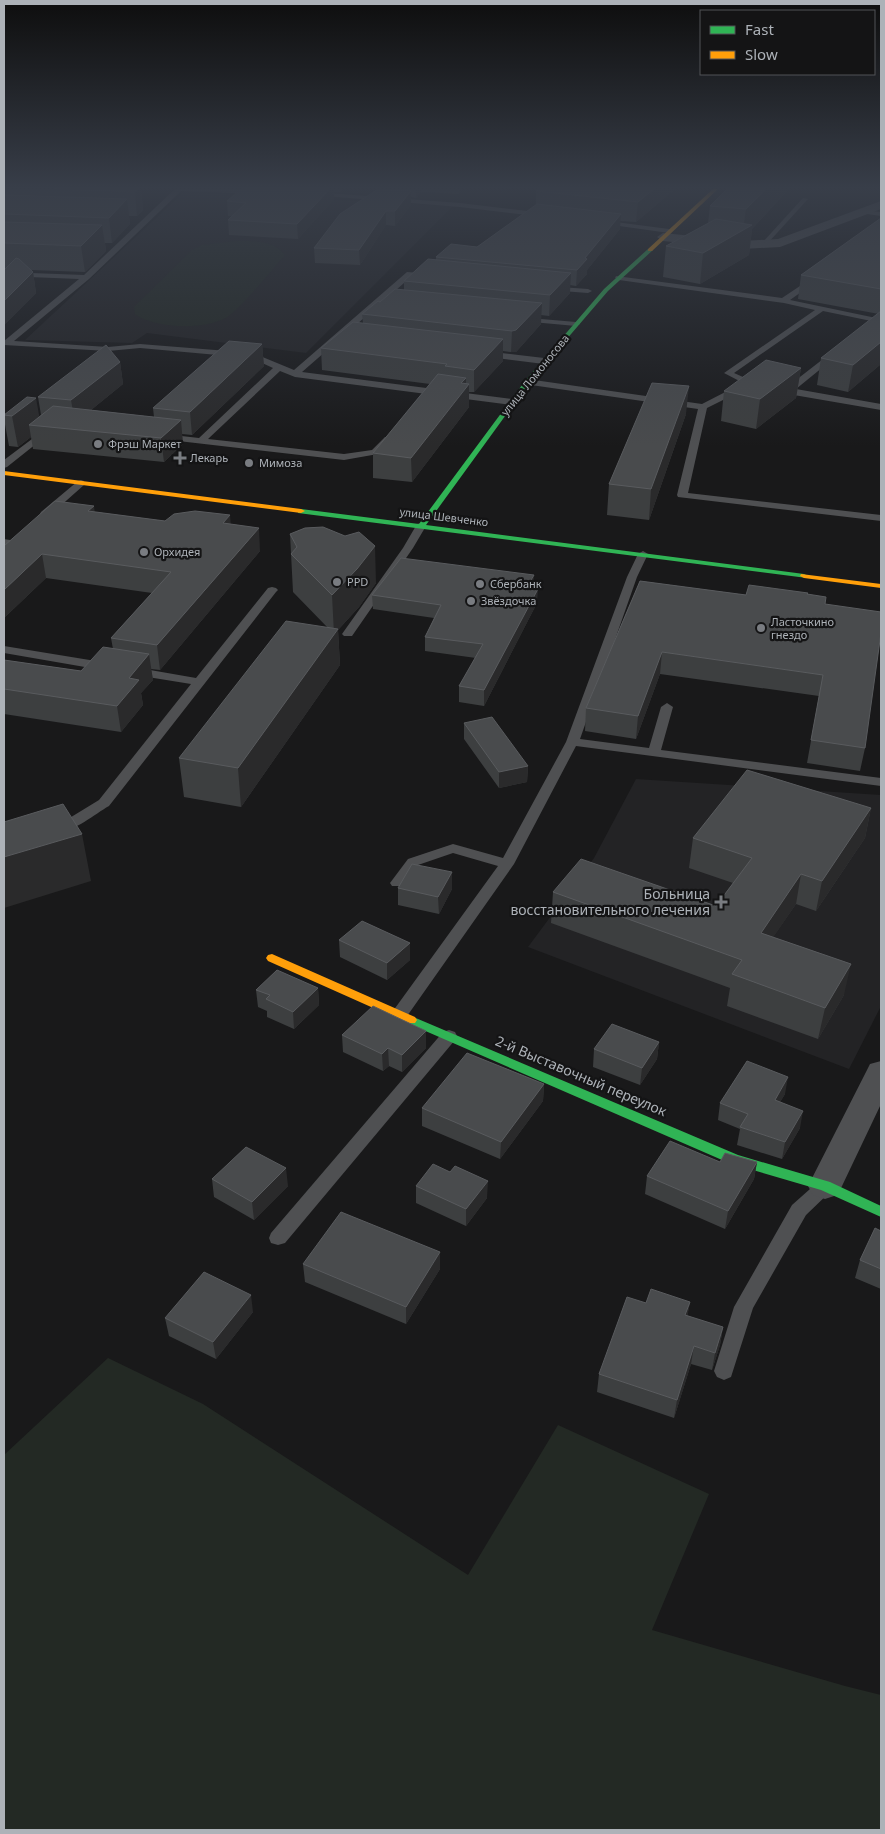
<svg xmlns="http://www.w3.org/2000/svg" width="885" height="1834" font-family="'Noto Sans',sans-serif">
<rect width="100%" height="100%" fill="#19191a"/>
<path fill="#232325" d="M 184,192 L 453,206 L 306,353 L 147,333 L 132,343 L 25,340 Z
M 636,779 L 881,795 L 881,1006 L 849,1069 L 528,947 L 594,858 Z"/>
<path fill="#232924" d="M 236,241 C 253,241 273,240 285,255 C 269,273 248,300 230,315 C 210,331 154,329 135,314 L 134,307 L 192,250 L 202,245 Z
M 108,1358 L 203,1404 L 468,1575 L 558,1425 L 709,1494 L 652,1630 L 845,1686 L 881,1695 L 881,1830 L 4,1830 L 4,1455 Z"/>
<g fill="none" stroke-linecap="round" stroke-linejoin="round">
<path fill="#4f5052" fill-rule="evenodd" d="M 175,189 L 258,190 L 261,192 L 258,194 L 181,191 L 89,279 L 14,341 L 108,347 L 140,344 L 253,353 L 294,370 L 407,272 L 432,274 L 436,276 L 435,278 L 412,276 L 302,372 L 512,399 L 516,402 L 512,405 L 295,377 L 280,371 L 208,439 L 344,454 L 372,450 L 385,437 L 391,437 L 393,439 L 378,454 L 344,460 L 161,439 L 159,437 L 164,434 L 199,438 L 273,368 L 251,358 L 140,348 L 108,351 L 4,345 L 4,341 L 79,279 L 4,276 L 4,272 L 84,275 Z
M 314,192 L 460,203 L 545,213 L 548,215 L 545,217 L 460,207 L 312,195 L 311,194 Z
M 803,198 L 808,199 L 766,245 L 762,245 L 762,243 Z
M 862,210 L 881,212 L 881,216 L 860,213 L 860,211 Z
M 600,220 L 669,229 L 672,231 L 669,233 L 598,223 L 598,221 Z
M 616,276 L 782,298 L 815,276 L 818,276 L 818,280 L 790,300 L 881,319 L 881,323 L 823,311 L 734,373 L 752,381 L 752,385 L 749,386 L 724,373 L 815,310 L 784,303 L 619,280 L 615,278 Z
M 546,286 L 588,289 L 592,291 L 588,293 L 549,290 L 546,290 Z
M 518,317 L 576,322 L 580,324 L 576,326 L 521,321 L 518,321 Z
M 836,349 L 839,350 L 839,354 L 796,389 L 881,404 L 881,410 L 788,394 L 773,388 L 777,385 L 787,387 Z
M 484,351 L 544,358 L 548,361 L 544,364 L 481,356 L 481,352 Z
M 527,379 L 702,404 L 737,386 L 743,386 L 743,390 L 707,408 L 688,493 L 881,515 L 881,521 L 678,497 L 677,495 L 698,409 L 524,384 L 523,382 Z
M 48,427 L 53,430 L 51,432 L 7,467 L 4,468 L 4,460 Z
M 81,480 L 84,481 L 84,485 L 49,516 L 41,516 L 40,514 L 41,512 L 78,481 Z
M 421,523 L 426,526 L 413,548 L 352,636 L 344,636 L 342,634 L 403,548 L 417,524 Z
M 4,539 L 16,541 L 17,543 L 12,546 L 4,545 Z
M 643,551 L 648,554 L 637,577 L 580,739 L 649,748 L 661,707 L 667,703 L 673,707 L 661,750 L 881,778 L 881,786 L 576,746 L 514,864 L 405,1019 L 399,1020 L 393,1019 L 391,1015 L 393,1011 L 498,866 L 453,853 L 418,865 L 402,886 L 392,886 L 390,883 L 408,859 L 453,844 L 503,858 L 566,742 L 627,577 L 638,554 Z
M 272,587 L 276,588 L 278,590 L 276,592 L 109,806 C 93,815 70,836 51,831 L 49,828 L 51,825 L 63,822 L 99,800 L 191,684 L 129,674 L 127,671 L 129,668 L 133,667 L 196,678 L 268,588 Z
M 4,646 L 108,663 L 114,667 L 108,671 L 4,653 Z
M 449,1030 L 455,1032 L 457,1036 L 455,1040 L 285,1243 L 278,1245 L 271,1243 L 269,1238 L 271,1233 L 443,1032 Z
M 825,1179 L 831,1181 L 834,1186 L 831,1191 L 806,1215 L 753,1308 L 731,1377 L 724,1380 L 717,1377 L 714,1371 L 734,1307 L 792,1205 L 819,1181 Z"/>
<path fill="#4f5052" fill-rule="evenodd" d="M 881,201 L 881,209 L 780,247 L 742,249 L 663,241 L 657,237 L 663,233 L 742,241 L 778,239 Z
M 881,1061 L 881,1104 L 842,1186 L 837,1195 L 825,1199 L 813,1195 L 808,1186 L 866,1072 L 870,1064 Z"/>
<path fill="#30b455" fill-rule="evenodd" d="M 648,249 L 653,250 L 608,291 L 529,383 L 426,525 L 804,574 L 808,576 L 807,578 L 298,513 L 298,509 L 301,509 L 419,524 L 525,381 L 604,289 Z
M 411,1016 L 738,1155 L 830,1182 L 881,1206 L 881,1217 L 821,1190 L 729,1163 L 407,1023 L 405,1020 L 407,1017 Z"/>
<path fill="#ff9f0a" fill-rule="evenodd" d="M 713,189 L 718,189 L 652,251 L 648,251 L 648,249 Z
M 4,471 L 301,509 L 305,511 L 301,513 L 4,475 Z
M 801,574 L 881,584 L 881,588 L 804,578 L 800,576 Z
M 272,954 L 415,1017 L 417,1020 L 415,1023 L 407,1023 L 268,961 L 266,958 L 268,955 Z"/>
</g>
<path fill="#3d3f40" d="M 4,189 L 141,189 L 143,210 L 137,216 L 129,216 L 130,224 L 112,243 L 105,243 L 106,251 L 85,272 L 31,270 L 33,272 L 36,293 L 4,325 Z
M 241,189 L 343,189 L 341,192 L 334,192 L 334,199 L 298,239 L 229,235 L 228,220 L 232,216 L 228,216 L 227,201 Z
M 389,189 L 463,189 L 459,194 L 421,192 L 416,198 L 411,197 L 411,205 L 395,226 L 386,225 L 360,265 L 315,263 L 314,248 Z
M 675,189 L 636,222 L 620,221 L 620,229 L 587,270 L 587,274 L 576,286 L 570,285 L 570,293 L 549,316 L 541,315 L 541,324 L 516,352 L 511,352 L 503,351 L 503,361 L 474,392 L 469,392 L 469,407 L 412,482 L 373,478 L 373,453 L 430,384 L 322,370 L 321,348 L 363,323 L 362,314 L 380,302 L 404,290 L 404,281 L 436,260 L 436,257 L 477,247 L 536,205 L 536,191 Z
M 787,191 L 752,229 L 749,255 L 700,284 L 663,277 L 666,246 L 708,223 L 710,206 Z
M 881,218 L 881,364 L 848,392 L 817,385 L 821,358 L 879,314 L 798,299 L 801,275 Z
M 262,344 L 264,366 L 192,435 L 182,434 L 183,444 L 164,462 L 33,449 L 31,437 L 18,447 L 9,446 L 4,419 L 4,414 L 39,417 L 41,415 L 38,397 L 120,362 L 123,384 L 91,410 L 154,417 L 153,408 Z
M 801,368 L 796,398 L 756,429 L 721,421 L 724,391 Z
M 686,414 L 649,520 L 607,515 L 609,484 Z
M 95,512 L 165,521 L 231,524 L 260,551 L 160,670 L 151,669 L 153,680 L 141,693 L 143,705 L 121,732 L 4,714 L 4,660 L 81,671 L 113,649 L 111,638 L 152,593 L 46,578 L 4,618 L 4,546 Z
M 290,534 L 376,583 L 359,607 L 338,630 L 340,665 L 241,807 L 184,797 L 179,758 L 328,628 L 293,592 Z
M 640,581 L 746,595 L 808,594 L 825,604 L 865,748 L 860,771 L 807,763 L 819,696 L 660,674 L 636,739 L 585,731 L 586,708 Z
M 533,588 L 537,603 L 484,706 L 459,702 L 459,686 L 476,658 L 425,651 L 425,637 L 434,618 L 373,609 L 372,595 Z
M 464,723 L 528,766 L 527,782 L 499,788 L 464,739 Z
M 871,808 L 865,838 L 816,911 L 796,904 L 773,937 L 844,995 L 818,1039 L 727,1006 L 730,988 L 551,923 L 553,892 L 716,906 L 733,883 L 689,868 L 693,838 Z
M 398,888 L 452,889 L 439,914 L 398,905 Z
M 339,940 L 410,943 L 410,960 L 387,980 L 340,957 Z
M 318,988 L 319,1005 L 294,1029 L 267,1017 L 267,1011 L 258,1007 L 256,990 Z
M 342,1035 L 426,1048 L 402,1072 L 389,1066 L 383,1071 L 343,1052 Z
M 659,1042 L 657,1059 L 640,1085 L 593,1067 L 594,1049 Z
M 544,1084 L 543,1101 L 500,1159 L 422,1126 L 422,1108 Z
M 785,1094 L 780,1102 L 800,1128 L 782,1159 L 737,1145 L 740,1129 L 718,1120 L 720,1103 Z
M 720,1162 L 757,1162 L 754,1179 L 725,1229 L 645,1194 L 647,1176 Z
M 212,1179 L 288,1186 L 254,1220 L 214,1197 Z
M 416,1186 L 487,1198 L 466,1226 L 416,1203 Z
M 881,1231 L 881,1289 L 855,1278 L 860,1260 Z
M 303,1264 L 440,1269 L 406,1324 L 305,1282 Z
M 690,1302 L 687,1316 L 723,1327 L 720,1345 L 712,1370 L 691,1364 L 674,1418 L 597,1392 L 599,1374 L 646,1303 Z
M 253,1312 L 216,1359 L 169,1336 L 165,1318 Z"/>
<path fill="#2a2a2b" d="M 137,189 L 141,189 L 143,210 L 137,216 L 135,192 Z
M 330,189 L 334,189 L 334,199 L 298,239 L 297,224 Z
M 416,189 L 421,189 L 421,192 L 416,198 Z
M 459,189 L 463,189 L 459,194 Z
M 654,189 L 675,189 L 636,222 L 638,202 Z
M 766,189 L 788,189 L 787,191 L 752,229 L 749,255 L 700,284 L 703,253 L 743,230 L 746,209 Z
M 411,191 L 411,205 L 395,226 L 395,211 Z
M 127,199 L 130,224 L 112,243 L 109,218 Z
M 386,211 L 386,225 L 360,265 L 359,250 Z
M 621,214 L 620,229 L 587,270 L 587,274 L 576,286 L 577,270 L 585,258 Z
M 102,225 L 106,251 L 85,272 L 81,246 Z
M 33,272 L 36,293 L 4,325 L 4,301 Z
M 571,273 L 570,293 L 549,316 L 550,295 Z
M 542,303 L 541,324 L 516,352 L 511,352 L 512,331 Z
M 503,339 L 503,361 L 474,392 L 474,370 Z
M 881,342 L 881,364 L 848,392 L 853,365 Z
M 262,344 L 264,366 L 192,435 L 190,412 Z
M 120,362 L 123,384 L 75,423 L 71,400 Z
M 801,368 L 796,398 L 756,429 L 760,399 Z
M 466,378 L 466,388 L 469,384 L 469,407 L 412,482 L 411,458 L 461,383 Z
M 689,386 L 686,414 L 649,520 L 651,489 Z
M 36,398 L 41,426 L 29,425 L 31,437 L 18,447 L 12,416 Z
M 181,420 L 183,444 L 164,462 L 161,438 Z
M 94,506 L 97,529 L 88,511 Z
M 230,515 L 232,538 L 223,523 Z
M 259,528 L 260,551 L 160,670 L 157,645 Z
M 375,546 L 376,583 L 359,607 L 338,630 L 340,665 L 241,807 L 238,768 L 334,634 L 332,595 Z
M 42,554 L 46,578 L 4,618 L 4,590 Z
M 534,575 L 533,589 L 527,587 Z
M 538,589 L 537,603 L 484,706 L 484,690 Z
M 662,652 L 660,674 L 636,739 L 638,716 Z
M 149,654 L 153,680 L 141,693 L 143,705 L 121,732 L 117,706 L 129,678 Z
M 528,766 L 527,782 L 499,788 L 499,772 Z
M 871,808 L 865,838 L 816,911 L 822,881 Z
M 82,834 L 91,881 L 4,908 L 4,857 Z
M 452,872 L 452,889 L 439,914 L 438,897 Z
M 801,874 L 796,904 L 755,964 L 761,933 Z
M 410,943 L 410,960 L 387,980 L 387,963 Z
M 851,964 L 844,995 L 818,1039 L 825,1008 Z
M 318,988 L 319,1005 L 294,1029 L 293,1012 Z
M 426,1031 L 426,1048 L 402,1072 L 402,1055 Z
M 659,1042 L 657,1059 L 640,1085 L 642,1068 Z
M 388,1048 L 389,1066 L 383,1071 L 382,1054 Z
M 788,1077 L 785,1094 L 771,1117 L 775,1100 Z
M 544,1084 L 543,1101 L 500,1159 L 501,1142 Z
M 803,1111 L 800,1128 L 782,1159 L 785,1142 Z
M 757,1162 L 754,1179 L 725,1229 L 728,1211 Z
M 286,1168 L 288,1186 L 254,1220 L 252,1202 Z
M 488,1181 L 487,1198 L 466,1226 L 466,1209 Z
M 440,1252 L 440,1269 L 406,1324 L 406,1307 Z
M 251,1295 L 253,1312 L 216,1359 L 213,1342 Z
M 690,1302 L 687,1319 L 685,1315 Z
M 723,1327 L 720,1345 L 712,1370 L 715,1353 Z
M 694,1346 L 691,1364 L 674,1418 L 677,1400 Z"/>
<path fill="#494b4d" stroke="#595b5e" d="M 54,189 L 137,189 L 135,192 Z
M 241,189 L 330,189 L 297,224 L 228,220 L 246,203 L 227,201 Z
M 378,189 L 411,191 L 395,211 L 386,211 L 359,250 L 314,248 L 340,214 Z
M 539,189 L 654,189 L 638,202 L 536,191 Z
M 727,189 L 766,189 L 746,209 L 710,206 Z
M 4,195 L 127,199 L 109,218 L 4,214 Z
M 537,204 L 621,214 L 585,258 L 587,259 L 577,270 L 436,257 L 451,244 L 477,247 Z
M 881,218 L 881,289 L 801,275 Z
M 716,219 L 752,225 L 703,253 L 666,246 Z
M 4,222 L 102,225 L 81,246 L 4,243 Z
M 16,258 L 19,259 L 33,272 L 4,301 L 4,270 Z
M 428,259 L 571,273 L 550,295 L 404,281 Z
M 395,289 L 542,303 L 516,330 L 512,331 L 362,314 L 378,301 L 380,302 Z
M 881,311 L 881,342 L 853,365 L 821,358 Z
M 353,322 L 503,339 L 474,370 L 445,366 L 447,364 L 321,348 Z
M 229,341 L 262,344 L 190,412 L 153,408 Z
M 106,345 L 120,362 L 71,400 L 38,397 Z
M 766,360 L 801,368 L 760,399 L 724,391 Z
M 438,374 L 466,378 L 461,383 L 469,384 L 411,458 L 373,453 Z
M 652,383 L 689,386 L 651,489 L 609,484 Z
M 27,397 L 36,398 L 12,416 L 4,415 Z
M 53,406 L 181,420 L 161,438 L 29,425 Z
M 55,501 L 94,506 L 88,511 L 165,521 L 174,514 L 195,511 L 230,515 L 223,523 L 259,528 L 157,645 L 111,638 L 171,572 L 42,554 L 4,590 L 4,546 Z
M 323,527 L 345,536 L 359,532 L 375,546 L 357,569 L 332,595 L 291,554 L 297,547 L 290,534 L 305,528 Z
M 401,558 L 534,575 L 527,587 L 538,589 L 484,690 L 459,686 L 483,644 L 425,637 L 441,605 L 372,595 Z
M 640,581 L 746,595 L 749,585 L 808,593 L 807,594 L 826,597 L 825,604 L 881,612 L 881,633 L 865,748 L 811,740 L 823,675 L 662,652 L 638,716 L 586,708 Z
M 286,621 L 338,629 L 238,768 L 179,758 Z
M 103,647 L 149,654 L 129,678 L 139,680 L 117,706 L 4,689 L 4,660 L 81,671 Z
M 492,717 L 528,766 L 499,772 L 464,723 Z
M 747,770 L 871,808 L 822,881 L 801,874 L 761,933 L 851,964 L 825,1008 L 732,974 L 742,960 L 553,892 L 581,859 L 716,906 L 752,858 L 693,838 Z
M 63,804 L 82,834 L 4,857 L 4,822 Z
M 412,864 L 452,872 L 438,897 L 398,888 Z
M 362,921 L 410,943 L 387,963 L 339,940 Z
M 277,970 L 318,988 L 293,1012 L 266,999 L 270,995 L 256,990 Z
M 373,1006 L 426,1031 L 402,1055 L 388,1048 L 382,1054 L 342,1035 Z
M 612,1024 L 659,1042 L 642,1068 L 594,1049 Z
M 467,1053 L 544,1084 L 501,1142 L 422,1108 Z
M 747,1061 L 788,1077 L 775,1100 L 803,1111 L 785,1142 L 740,1127 L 748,1114 L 720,1103 Z
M 670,1141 L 720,1162 L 725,1153 L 757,1162 L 728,1211 L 647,1176 Z
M 246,1147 L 286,1168 L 252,1202 L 212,1179 Z
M 433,1164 L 450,1172 L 455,1166 L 488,1181 L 466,1209 L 416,1186 Z
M 341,1212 L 440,1252 L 406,1307 L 303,1264 Z
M 875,1228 L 881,1231 L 881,1269 L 860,1260 Z
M 204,1272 L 251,1295 L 213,1342 L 165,1318 Z
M 651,1289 L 690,1302 L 685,1315 L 723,1327 L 715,1353 L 694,1346 L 677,1400 L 599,1374 L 627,1297 L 646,1303 Z"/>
<linearGradient id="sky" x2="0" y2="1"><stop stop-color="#0e0e0e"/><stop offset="0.42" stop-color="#383e49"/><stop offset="1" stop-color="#383e49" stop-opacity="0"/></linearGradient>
<rect width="885" height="446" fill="url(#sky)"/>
<g fill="#797c81" stroke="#141415" stroke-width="2">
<circle cx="98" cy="444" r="5"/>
<path d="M177.5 450.5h5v5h5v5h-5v5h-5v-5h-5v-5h5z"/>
<circle cx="249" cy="463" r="5"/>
<circle cx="144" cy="552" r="5"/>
<circle cx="337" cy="582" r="5"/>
<circle cx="480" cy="584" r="5"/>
<circle cx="471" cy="601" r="5"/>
<circle cx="761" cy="628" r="5"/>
<path d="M718.5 894.5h5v5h5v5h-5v5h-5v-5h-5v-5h5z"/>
</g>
<g text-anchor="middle" stroke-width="4.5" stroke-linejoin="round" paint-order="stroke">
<g font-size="11" fill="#adb2b8" stroke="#141415">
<text transform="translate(535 375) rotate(-51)" y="4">улица Ломоносова</text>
<text transform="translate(444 517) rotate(7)" y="4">улица Шевченко</text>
</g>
<g font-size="11" fill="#adb2b8" stroke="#141415" text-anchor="start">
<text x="108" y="448">Фрэш Маркет</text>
<text x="190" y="462">Лекарь</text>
<text x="259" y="467">Мимоза</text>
<text x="154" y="556">Орхидея</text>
<text x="347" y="586">PPD</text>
<text x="490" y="588">Сбербанк</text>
<text x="481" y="605">Звёздочка</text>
<text x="771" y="626">Ласточкино<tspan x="771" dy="13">гнездо</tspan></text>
</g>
<g font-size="14" fill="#adb2b8" stroke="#141415" text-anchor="end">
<text x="710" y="899">Больница<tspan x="710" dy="16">восстановительного лечения</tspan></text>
</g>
<g font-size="14" fill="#adb2b8" stroke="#141415">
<text transform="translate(581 1076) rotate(23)" y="5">2-й Выставочный переулок</text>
</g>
</g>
<rect width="885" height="1834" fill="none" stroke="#adb2b8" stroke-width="10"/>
<rect x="700" y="10" width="175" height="65" fill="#141415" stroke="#515356"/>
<rect x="710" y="26" width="25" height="8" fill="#30b455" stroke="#515356"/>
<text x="745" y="35" font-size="15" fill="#adb2b8">Fast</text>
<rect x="710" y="51" width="25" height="8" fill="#ff9f0a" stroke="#515356"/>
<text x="745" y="60" font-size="15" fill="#adb2b8">Slow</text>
</svg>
